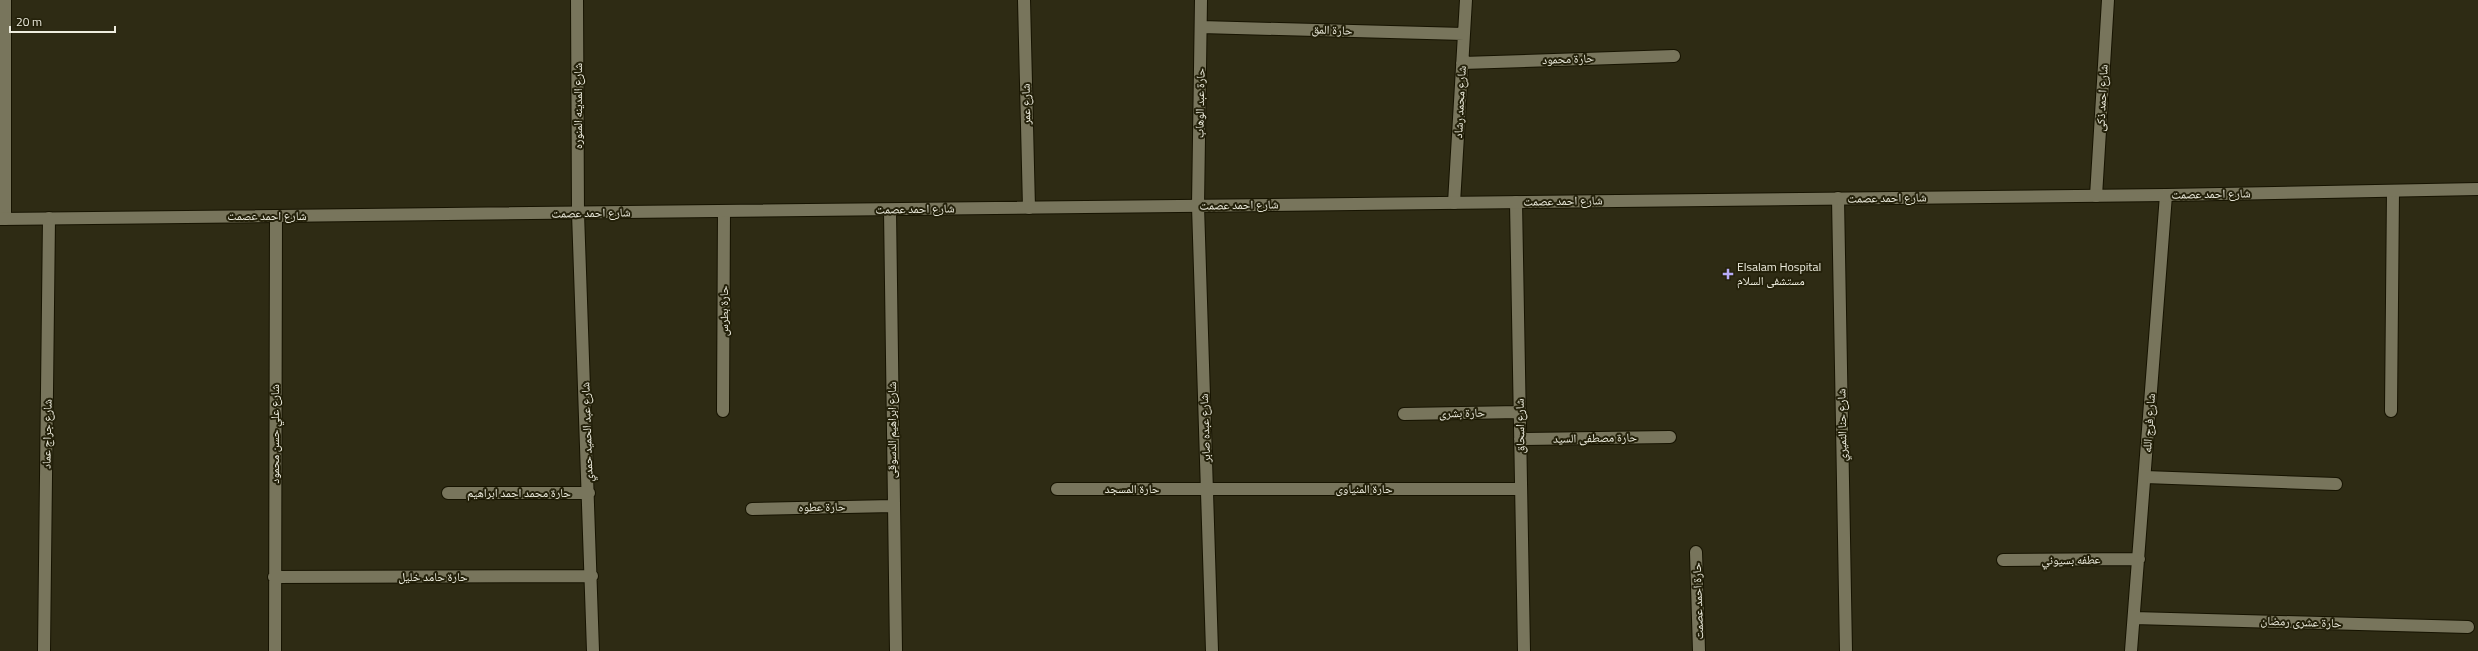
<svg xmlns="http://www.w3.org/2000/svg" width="2478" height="651" font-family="'Titillium Web','Noto Naskh Arabic',sans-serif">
<rect width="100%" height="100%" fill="#2e2b14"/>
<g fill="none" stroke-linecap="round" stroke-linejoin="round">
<defs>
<path id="street" d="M 577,0 L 578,213 L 593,651
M 1024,0 L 1029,208
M 1201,0 L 1198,206 L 1212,651
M 1201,27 L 1464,34
M 1462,63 L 1674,56
M 2096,196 L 2108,0
M 1838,198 L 1846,651
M 1516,202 L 1524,651
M 1454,203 L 1466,0
M 890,210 L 896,651
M 5,219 L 5,0
M 723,411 L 724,211
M 2391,411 L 2393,191
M 1404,414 L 1520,412
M 1520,439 L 1670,437
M 2145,477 L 2336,484
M 1057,489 L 1521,489
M 448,493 L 589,493
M 752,509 L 893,506
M 1696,552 L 1699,651
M 2003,560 L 2139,559
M 274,577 L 592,576
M 2134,618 L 2468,627
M 44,651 L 49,218
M 275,651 L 276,217
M 2131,651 L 2166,195"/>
<path id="secondary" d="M 0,219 L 2166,195 L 2478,189"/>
</defs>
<use href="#street" stroke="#161300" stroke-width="14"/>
<use href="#secondary" stroke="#161300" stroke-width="14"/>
<use href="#street" stroke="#78755c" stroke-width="12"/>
<use href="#secondary" stroke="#78755c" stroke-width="12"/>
</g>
<path fill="#b7abf8" stroke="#24210a" stroke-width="1.5" d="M1726 268h4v4h4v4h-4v4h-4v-4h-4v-4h4z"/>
<g text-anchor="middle" stroke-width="4" stroke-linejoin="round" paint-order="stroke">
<g font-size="12" fill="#eeeddf" stroke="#24210a">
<text transform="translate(1332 30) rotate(2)" y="4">حارة المق</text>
<text transform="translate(1568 59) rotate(-2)" y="4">حارة محمود</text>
<text transform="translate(2102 98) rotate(-87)" y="4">شارع احمد ذكى</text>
<text transform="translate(1460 102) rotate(-87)" y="4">شارع محمد رشاد</text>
<text transform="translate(1200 103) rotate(-89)" y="4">حارة عبد الوهاب</text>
<text transform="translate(1026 104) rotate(-91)" y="4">شارع عمر</text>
<text transform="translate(578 106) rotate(-90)" y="4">شارع المدينه المنوره</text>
<text transform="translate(2211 194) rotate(-1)" y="4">شارع احمد عصمت</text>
<text transform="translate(1887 198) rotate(-1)" y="4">شارع احمد عصمت</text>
<text transform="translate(1563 201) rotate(-1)" y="4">شارع احمد عصمت</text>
<text transform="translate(1239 205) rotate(-1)" y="4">شارع احمد عصمت</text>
<text transform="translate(915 209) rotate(-1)" y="4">شارع احمد عصمت</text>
<text transform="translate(591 213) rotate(-1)" y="4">شارع احمد عصمت</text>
<text x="267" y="220">شارع احمد عصمت</text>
<text transform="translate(724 311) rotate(-90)" y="4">حارة بطرس</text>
<text transform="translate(1462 413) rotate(-1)" y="4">حارة بشرى</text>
<text transform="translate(2149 423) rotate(-86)" y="4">شارع فرج الله</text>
<text transform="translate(1842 425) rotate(-91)" y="4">شارع حنا النميري</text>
<text transform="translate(1520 426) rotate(-91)" y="4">شارع اسحاق</text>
<text transform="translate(1205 428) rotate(-92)" y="4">شارع عبده صابر</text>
<text transform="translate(892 430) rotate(-90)" y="4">شارع ابراهيم الدسوقى</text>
<text transform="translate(587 432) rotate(-92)" y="4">شارع عبد الحميد حمدي</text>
<text transform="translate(47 434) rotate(-89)" y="4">شارع جراج عماد</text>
<text transform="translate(275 434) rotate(-90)" y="4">شارع علي حسن محمود</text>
<text transform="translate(1595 438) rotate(-1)" y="4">حارة مصطفى السيد</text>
<text x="1132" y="493">حارة المسجد</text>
<text x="1364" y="493">حارة المنياوى</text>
<text x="519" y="497">حارة محمد احمد ابراهيم</text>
<text transform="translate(822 507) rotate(-1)" y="4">حارة عطوه</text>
<text transform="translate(2071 560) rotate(-1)" y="4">عطفه بسيوني</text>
<text x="433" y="581">حارة حامد خليل</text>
<text transform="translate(1698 601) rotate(-92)" y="4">حارة احمد عصمت</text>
<text transform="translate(2301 622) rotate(2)" y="4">حارة عشرى رمضان</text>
</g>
<g font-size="12" fill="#eeeddf" stroke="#24210a" text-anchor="start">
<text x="1737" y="271">Elsalam Hospital<tspan x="1737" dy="14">مستشفى السلام</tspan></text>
</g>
</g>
<path d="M10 26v6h105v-6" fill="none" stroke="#eeeddf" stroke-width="2"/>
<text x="16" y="26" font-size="12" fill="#eeeddf" stroke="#24210a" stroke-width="3" paint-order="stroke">20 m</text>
</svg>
